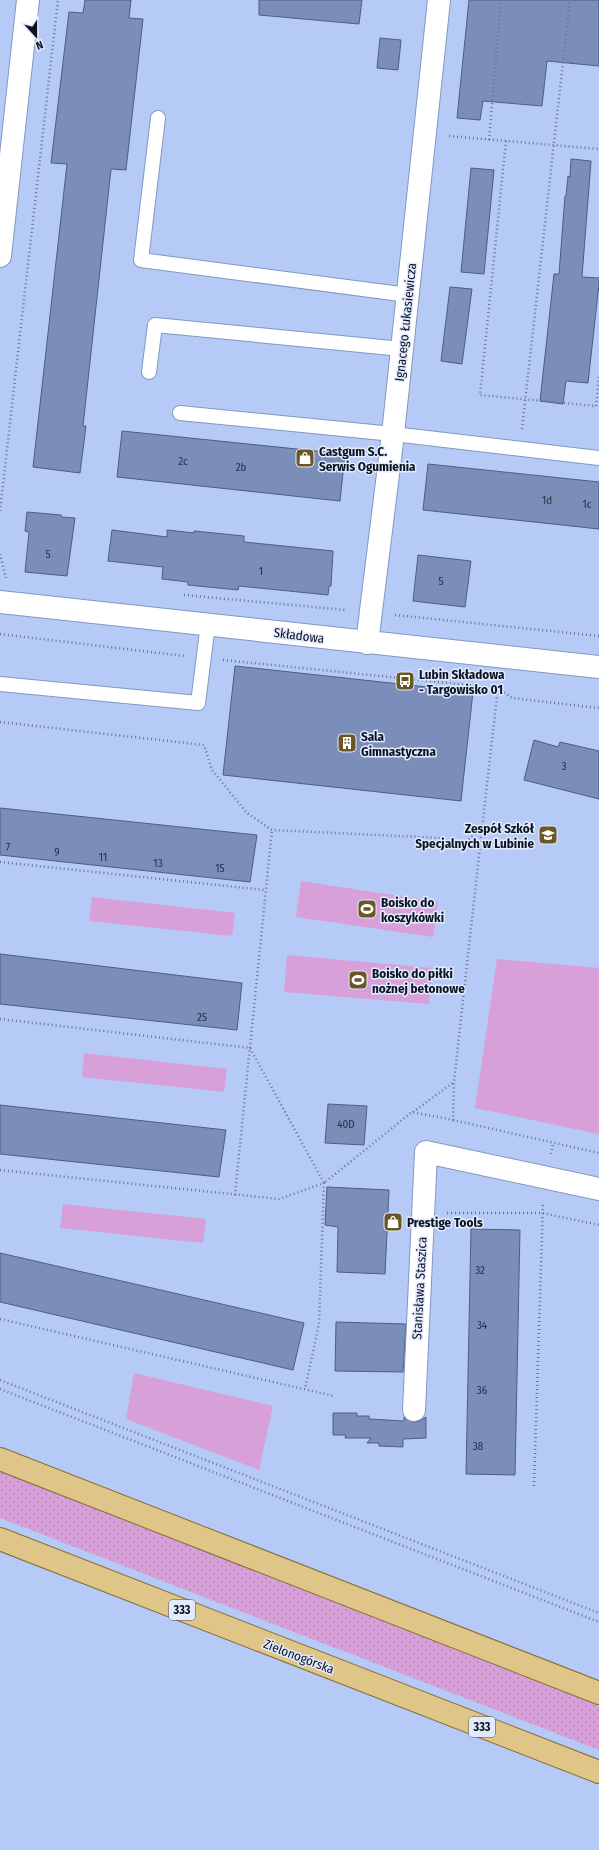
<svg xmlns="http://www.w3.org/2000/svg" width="599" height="1850" font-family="'Fira Sans Condensed',sans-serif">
<defs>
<pattern id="grass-dots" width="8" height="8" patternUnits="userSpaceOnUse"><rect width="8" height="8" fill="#d7a0d9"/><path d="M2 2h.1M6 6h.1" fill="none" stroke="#b789ba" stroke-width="1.8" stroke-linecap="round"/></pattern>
</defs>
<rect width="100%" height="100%" fill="#b5caf7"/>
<path fill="url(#grass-dots)" d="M 0,1464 L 599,1703 L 599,1750 L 0,1518 Z"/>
<path fill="#d7a0d9" d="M 301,881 L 438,902 L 433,937 L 296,917 Z
M 92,897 L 235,913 L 232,936 L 89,921 Z
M 287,955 L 432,968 L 429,1004 L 284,992 Z
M 497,959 L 599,968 L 599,1134 L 475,1108 Z
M 84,1053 L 227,1069 L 224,1092 L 82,1077 Z
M 63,1204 L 206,1219 L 203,1243 L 60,1228 Z
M 134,1373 L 273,1406 L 259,1470 L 126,1419 Z"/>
<path fill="#7b8eb9" stroke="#4c5e85" d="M 85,0 L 131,0 L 129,18 L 143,19 L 126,170 L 111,169 L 83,426 L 86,426 L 80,473 L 33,467 L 67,164 L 51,163 L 69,12 L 83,13 Z
M 259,0 L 362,0 L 359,24 L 259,15 Z
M 469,0 L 599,0 L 599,66 L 547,61 L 542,106 L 483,101 L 480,120 L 457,118 Z
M 380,38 L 401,40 L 398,70 L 377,68 Z
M 571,159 L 591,161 L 582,277 L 599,278 L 599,284 L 588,383 L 566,381 L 563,404 L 540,401 L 554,274 L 559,274 L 565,196 L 566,196 L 568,176 L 570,177 Z
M 471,168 L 494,170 L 484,274 L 461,272 Z
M 450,287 L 472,289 L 462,364 L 441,361 Z
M 122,431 L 345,454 L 340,501 L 117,477 Z
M 428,464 L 599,482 L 599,529 L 423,510 Z
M 27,512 L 61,515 L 62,517 L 75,518 L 67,576 L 25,572 L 29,532 L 25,531 Z
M 112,530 L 167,537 L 167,530 L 194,533 L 194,531 L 244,536 L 244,542 L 333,551 L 331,586 L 329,586 L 328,595 L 239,586 L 238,590 L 188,585 L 188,582 L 162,579 L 163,567 L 108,561 Z
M 418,555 L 471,561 L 465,607 L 413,601 Z
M 235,666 L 473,692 L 461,801 L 223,775 Z
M 534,740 L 558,747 L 560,742 L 599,751 L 599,799 L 524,780 Z
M 0,808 L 257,835 L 250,882 L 0,855 Z
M 0,954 L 242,983 L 237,1030 L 0,1004 Z
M 328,1104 L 367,1106 L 364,1145 L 325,1143 Z
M 0,1105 L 226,1130 L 219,1177 L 0,1154 Z
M 327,1187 L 389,1190 L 385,1274 L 337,1272 L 338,1227 L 325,1225 Z
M 471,1229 L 520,1230 L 515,1475 L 466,1474 Z
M 0,1253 L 304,1323 L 293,1370 L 0,1302 Z
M 336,1322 L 406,1324 L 403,1372 L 335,1371 Z
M 333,1413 L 357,1413 L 357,1416 L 369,1416 L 369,1419 L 404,1421 L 404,1417 L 413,1422 L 419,1421 L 426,1417 L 426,1438 L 403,1439 L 403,1447 L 379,1446 L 379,1443 L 367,1443 L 371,1438 L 345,1438 L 346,1435 L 333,1435 Z"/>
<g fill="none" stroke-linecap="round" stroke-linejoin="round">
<defs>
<path id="lane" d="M 158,118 L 141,260 L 408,295
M 149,372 L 155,325 L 402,349
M 180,413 L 393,434 L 599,458
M 0,684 L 198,703 L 208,624"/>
<path id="street" d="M 0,256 L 28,0
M 0,602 L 599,667
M 367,643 L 393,434 L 439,0
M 414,1410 L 426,1152 L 599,1189"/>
<path id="primary" d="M 0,1459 L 599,1693
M 0,1539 L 599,1772"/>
</defs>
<use href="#lane" stroke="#8497c2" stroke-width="16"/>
<use href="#street" stroke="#8497c2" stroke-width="24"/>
<use href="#primary" stroke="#866e31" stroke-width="24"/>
<path stroke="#687696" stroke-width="2.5" stroke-dasharray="1 3" stroke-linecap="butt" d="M 449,136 L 599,149
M 489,140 L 501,0
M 506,141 L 480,395 L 596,406 L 599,375
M 522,429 L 570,0
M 0,511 L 58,0
M 0,554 L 6,578
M 184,595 L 346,610
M 395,615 L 599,636
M 0,634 L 184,656
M 223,660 L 498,688 L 512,698 L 599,708
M 0,722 L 204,745 L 212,770 L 247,813 L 272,830 L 442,838 L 459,848 L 482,828 L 498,688
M 0,862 L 265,890
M 0,1019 L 250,1048 L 324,1183 L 412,1112 L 453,1120 L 454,1082 L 482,828
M 413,1112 L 454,1082
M 453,1120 L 599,1153
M 551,1154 L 553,1143
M 0,1170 L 279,1199 L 324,1183 L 319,1324 L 305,1389
M 235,1195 L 272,830
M 447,1213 L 542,1213 L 599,1225
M 0,1319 L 334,1396
M 0,1380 L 599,1613
M 0,1389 L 599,1622
M 534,1486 L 543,1202"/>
<use href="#lane" stroke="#fff" stroke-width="14"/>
<use href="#street" stroke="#fff" stroke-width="22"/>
<use href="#primary" stroke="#dfc588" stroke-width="22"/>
</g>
<defs>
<symbol id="shop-square" viewBox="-11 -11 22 22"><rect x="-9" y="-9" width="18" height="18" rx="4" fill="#6b5625" stroke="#e2ebfe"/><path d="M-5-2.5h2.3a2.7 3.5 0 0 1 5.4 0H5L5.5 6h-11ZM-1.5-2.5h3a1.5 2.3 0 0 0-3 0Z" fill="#fff"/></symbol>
<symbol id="bus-square" viewBox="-11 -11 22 22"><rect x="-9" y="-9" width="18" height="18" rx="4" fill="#6b5625" stroke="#e2ebfe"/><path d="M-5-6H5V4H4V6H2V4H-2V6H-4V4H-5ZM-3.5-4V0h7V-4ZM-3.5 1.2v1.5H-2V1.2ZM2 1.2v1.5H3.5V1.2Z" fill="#fff"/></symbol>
<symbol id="building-square" viewBox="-11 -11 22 22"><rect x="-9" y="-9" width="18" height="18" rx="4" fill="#6b5625" stroke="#e2ebfe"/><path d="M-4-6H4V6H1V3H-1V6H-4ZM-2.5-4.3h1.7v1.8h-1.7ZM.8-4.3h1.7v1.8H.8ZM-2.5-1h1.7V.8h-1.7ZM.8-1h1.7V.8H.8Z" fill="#fff"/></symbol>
<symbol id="school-square" viewBox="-11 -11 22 22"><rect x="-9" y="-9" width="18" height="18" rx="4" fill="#6b5625" stroke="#e2ebfe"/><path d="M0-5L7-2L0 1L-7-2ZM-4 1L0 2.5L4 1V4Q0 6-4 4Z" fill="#fff"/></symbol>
<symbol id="stadium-square" viewBox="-11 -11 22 22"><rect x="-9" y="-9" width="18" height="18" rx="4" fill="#6b5625" stroke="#e2ebfe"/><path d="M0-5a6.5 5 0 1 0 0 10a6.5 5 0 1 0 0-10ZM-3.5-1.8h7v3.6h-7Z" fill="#fff"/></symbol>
</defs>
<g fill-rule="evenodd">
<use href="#shop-square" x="294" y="447" width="22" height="22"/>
<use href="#bus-square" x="394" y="670" width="22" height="22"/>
<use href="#building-square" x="336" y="732" width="22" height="22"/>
<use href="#school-square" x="537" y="824" width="22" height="22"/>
<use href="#stadium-square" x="356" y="898" width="22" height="22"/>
<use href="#stadium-square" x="347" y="969" width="22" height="22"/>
<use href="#shop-square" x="382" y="1211" width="22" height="22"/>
</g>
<g text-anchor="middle" stroke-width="3" stroke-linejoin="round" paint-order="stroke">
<g font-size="11" fill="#273147">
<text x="183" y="465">2c</text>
<text x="241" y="471">2b</text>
<text x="547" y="504">1d</text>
<text x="587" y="508">1c</text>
<text x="48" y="558">5</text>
<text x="261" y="575">1</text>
<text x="441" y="585">5</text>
<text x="564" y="770">3</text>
<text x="8" y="851">7</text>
<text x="57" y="856">9</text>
<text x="103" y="861">11</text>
<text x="158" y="867">13</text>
<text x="220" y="872">15</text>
<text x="202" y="1021">25</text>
<text x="346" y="1128">40D</text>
<text x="480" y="1274">32</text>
<text x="482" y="1329">34</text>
<text x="482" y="1394">36</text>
<text x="478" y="1450">38</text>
</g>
<g fill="#e2ebfe" stroke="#4c5363" stroke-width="1">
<rect x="169" y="1600" width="26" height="20" rx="3"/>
<rect x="469" y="1717" width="26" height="20" rx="3"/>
</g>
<g font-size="12" font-weight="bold" fill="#0b1221">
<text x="182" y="1614">333</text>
<text x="482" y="1731">333</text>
</g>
<g font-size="13" fill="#0b1221" stroke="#e2ebfe">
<text transform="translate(405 322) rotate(-84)" y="5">Ignacego Łukasiewicza</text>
<text transform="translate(299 635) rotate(7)" y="5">Składowa</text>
<text transform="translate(419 1288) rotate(-87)" y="5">Stanisława Staszica</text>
<text transform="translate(299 1656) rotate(21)" y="5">Zielonogórska</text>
</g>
<g font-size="13" font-weight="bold" fill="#0b1221" stroke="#e2ebfe" text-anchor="start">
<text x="319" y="456">Castgum S.C.<tspan x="319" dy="15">Serwis Ogumienia</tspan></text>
<text x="419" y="679">Lubin Składowa<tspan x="419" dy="15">- Targowisko 01</tspan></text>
<text x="361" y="741">Sala<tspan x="361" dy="15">Gimnastyczna</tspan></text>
<text x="534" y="833" text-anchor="end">Zespół Szkół<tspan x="534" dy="15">Specjalnych w Lubinie</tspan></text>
<text x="381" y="907">Boisko do<tspan x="381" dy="15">koszykówki</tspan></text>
<text x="372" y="978">Boisko do piłki<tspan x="372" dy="15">nożnej betonowe</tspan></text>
<text x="407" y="1227">Prestige Tools</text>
</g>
</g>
<g transform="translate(36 36) rotate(159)" stroke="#e2ebfe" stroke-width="3" paint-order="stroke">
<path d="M0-3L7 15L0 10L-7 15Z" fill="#0b1221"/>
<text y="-6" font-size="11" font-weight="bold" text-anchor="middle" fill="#0b1221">N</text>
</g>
</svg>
